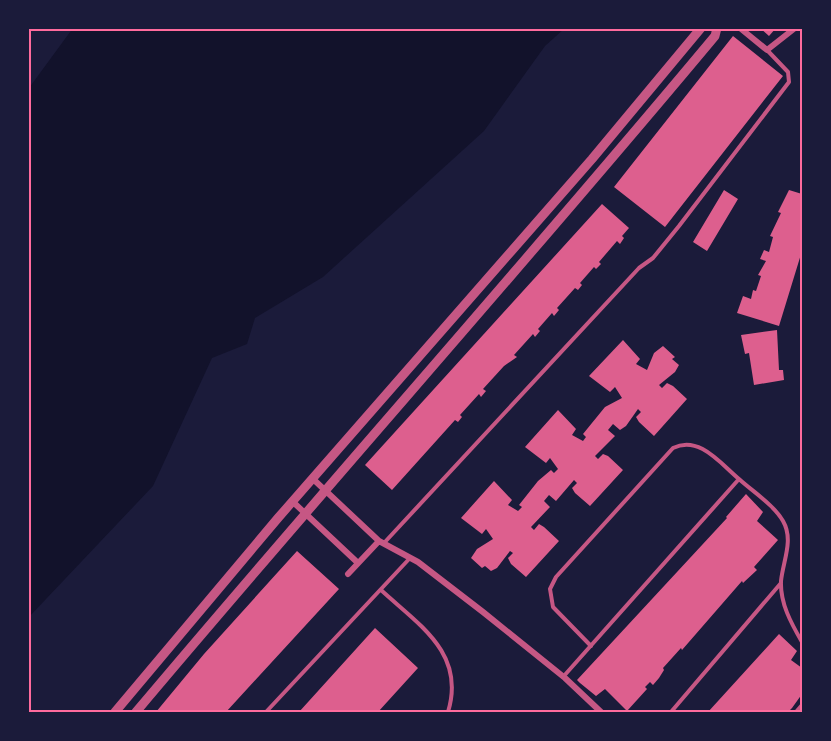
<svg xmlns="http://www.w3.org/2000/svg" width="831" height="741" font-family="'Space Grotesk',sans-serif">
<rect width="100%" height="100%" fill="#1b1b3a"/>
<path fill="#12122b" d="M 73,28 L 564,29 L 545,46 L 484,131 L 323,277 L 255,318 L 247,344 L 212,358 L 153,486 L 29,617 L 29,88 Z"/>
<path fill="#dd5f8e" d="M 760,28 L 776,28 L 769,36 Z
M 733,36 L 783,76 L 665,227 L 614,187 Z
M 724,190 L 738,199 L 707,251 L 693,242 Z
M 789,190 L 802,194 L 802,251 L 779,326 L 737,313 L 743,296 L 751,299 L 753,290 L 756,291 L 761,276 L 758,275 L 766,261 L 760,259 L 764,250 L 769,252 L 773,237 L 770,236 L 781,213 L 778,212 Z
M 602,204 L 629,228 L 622,236 L 624,238 L 620,244 L 617,241 L 599,262 L 601,264 L 596,269 L 594,267 L 580,283 L 582,285 L 578,290 L 575,288 L 557,308 L 559,310 L 554,316 L 552,313 L 538,329 L 540,331 L 535,337 L 533,334 L 514,355 L 517,357 L 504,366 L 483,389 L 486,391 L 481,397 L 479,394 L 460,415 L 462,417 L 458,422 L 455,420 L 392,490 L 365,465 Z
M 777,330 L 779,370 L 783,370 L 784,380 L 754,385 L 749,353 L 745,354 L 741,335 Z
M 623,340 L 640,359 L 636,364 L 647,370 L 654,353 L 663,346 L 675,357 L 672,359 L 679,365 L 675,372 L 659,385 L 662,388 L 667,383 L 673,386 L 687,399 L 654,436 L 639,422 L 636,417 L 641,412 L 638,409 L 626,426 L 620,430 L 613,424 L 608,430 L 615,436 L 595,456 L 598,459 L 603,454 L 608,456 L 623,470 L 590,506 L 575,493 L 572,488 L 577,483 L 574,480 L 556,501 L 549,495 L 544,501 L 550,507 L 531,527 L 534,530 L 539,524 L 544,527 L 559,541 L 526,577 L 511,564 L 508,558 L 513,553 L 510,551 L 497,568 L 491,571 L 485,566 L 482,568 L 471,558 L 477,549 L 493,539 L 486,529 L 482,534 L 461,518 L 494,481 L 512,500 L 508,505 L 518,511 L 522,507 L 519,505 L 538,481 L 551,470 L 554,473 L 558,469 L 550,458 L 546,463 L 525,447 L 558,410 L 576,429 L 572,435 L 583,441 L 586,437 L 583,434 L 605,407 L 622,398 L 615,387 L 610,392 L 589,376 Z
M 746,494 L 763,512 L 757,521 L 778,540 L 754,567 L 757,570 L 743,583 L 742,581 L 682,650 L 681,648 L 663,668 L 664,670 L 659,678 L 653,685 L 650,682 L 645,687 L 647,689 L 627,711 L 605,689 L 596,696 L 580,683 L 577,680 L 727,518 L 726,517 Z
M 297,551 L 339,589 L 226,712 L 156,712 L 204,654 Z
M 375,628 L 418,668 L 378,712 L 299,712 Z
M 779,634 L 797,651 L 791,660 L 802,668 L 802,694 L 792,708 L 788,712 L 708,712 Z"/>
<g fill="none" stroke-linecap="round" stroke-linejoin="round">
<path stroke="#c65784" stroke-width="4" d="M 384,543 L 639,268 L 653,258 L 679,226 L 789,82 L 788,72 L 767,50
M 381,590 C 419,625 466,653 448,712
M 591,646 L 553,607 L 550,589 L 556,577 L 673,448 C 699,435 720,463 739,479
M 563,677 L 739,479 C 752,491 774,505 783,521 C 794,540 783,561 781,581 C 780,603 791,623 802,642
M 266,712 L 410,558
M 671,712 L 781,583
M 796,712 L 802,705"/>
<path stroke="#c65784" stroke-width="6" d="M 740,28 L 767,50 L 795,28
M 312,478 L 379,541 L 418,562 L 483,612 L 565,678 L 601,712
M 292,501 L 358,563
M 348,574 L 379,541"/>
<path stroke="#c65784" stroke-width="9" d="M 115,712 L 278,518 L 592,159 L 701,28
M 136,712 C 327,485 525,264 715,36 L 717,28"/>
</g>
<rect width="831" height="741" fill="none" stroke="#1b1b3a" stroke-width="60"/>
<rect x="30" y="30" width="771" height="681" fill="none" stroke="#ff6b9d" stroke-width="2"/>
</svg>
